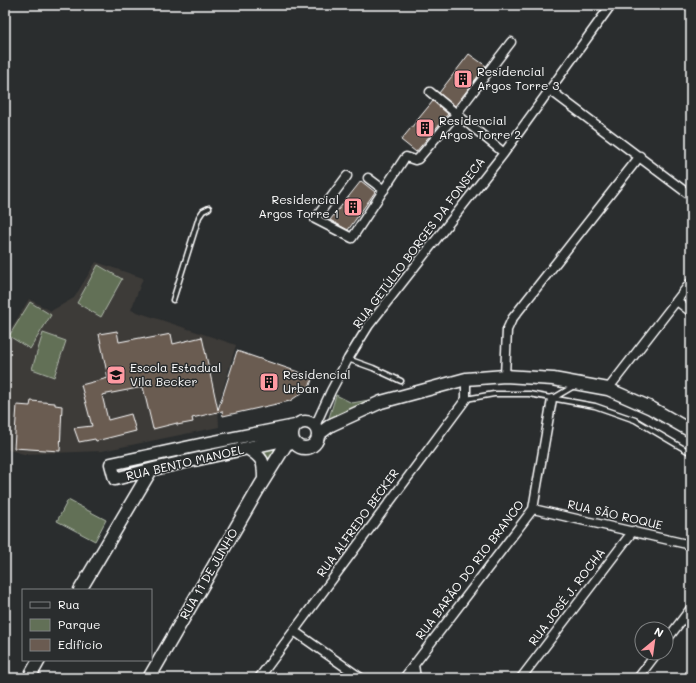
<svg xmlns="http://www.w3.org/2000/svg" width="696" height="683" font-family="Mali,sans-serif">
<rect width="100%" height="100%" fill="#2a2d2e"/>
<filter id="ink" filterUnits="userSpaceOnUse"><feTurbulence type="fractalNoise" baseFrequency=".025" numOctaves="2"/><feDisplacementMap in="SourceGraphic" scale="8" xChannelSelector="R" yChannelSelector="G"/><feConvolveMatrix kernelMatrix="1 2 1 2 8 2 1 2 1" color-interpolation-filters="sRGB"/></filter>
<g filter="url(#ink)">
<path fill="#3d3b38" d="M 96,262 L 143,278 L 131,310 L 236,345 L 218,406 L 219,427 L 102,451 L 24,454 L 5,449 L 5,341 L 6,338 L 29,299 L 51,311 L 74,298 Z"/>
<path fill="#627057" stroke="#b0b8ab" d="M 98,265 L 122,279 L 101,317 L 77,303 Z
M 30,302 L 51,315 L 30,349 L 9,336 Z
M 43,333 L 66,341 L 54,377 L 32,369 Z
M 336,395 L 352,403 L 369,400 L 370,404 L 328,421 Z
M 284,444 L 266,472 L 254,449 Z
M 68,500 L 106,520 L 95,541 L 57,521 Z"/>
<path fill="#6a5b51" stroke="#fff" d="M 469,54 L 486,66 L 455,106 L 439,93 Z
M 433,101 L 448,114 L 416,152 L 401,140 Z
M 361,181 L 375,192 L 348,230 L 330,220 Z
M 117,331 L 119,342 L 145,337 L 145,339 L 171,334 L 173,344 L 202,337 L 218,410 L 237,351 L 313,377 L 309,388 L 290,401 L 223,416 L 222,411 L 192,418 L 193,422 L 177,425 L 177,423 L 153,429 L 143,387 L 102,395 L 108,420 L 131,414 L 136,431 L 96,441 L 95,439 L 79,442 L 74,428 L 92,426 L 81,385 L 108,378 L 99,334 Z
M 31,401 L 55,403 L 55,405 L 62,406 L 60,451 L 14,448 L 17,405 L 30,406 Z"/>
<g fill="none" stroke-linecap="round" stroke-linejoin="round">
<defs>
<path id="lane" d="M 173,300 L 199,217 L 203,211 L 209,208
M 348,359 L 373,368 L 401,381
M 466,399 L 494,394 L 529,394 L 595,406 L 635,420 L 691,453
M 552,399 L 574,386"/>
<path id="street" d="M 550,90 L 691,196
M 430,92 L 504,153
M 347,176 L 315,219 L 352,238 L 404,159 L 406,157 L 415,160 L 418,159 L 456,114 L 511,42
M 368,178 L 384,190
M 677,301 L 691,312
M 505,376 L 507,330 L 512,319 L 640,156
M 608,389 L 691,282
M 315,426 L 331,391 L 348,359 L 369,325 L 504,153 L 611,5
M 533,509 L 691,545
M 294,631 L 361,678
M 666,641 L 691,608
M 414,665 L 416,678
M 259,678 L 466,399 L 466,379
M 404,678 L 533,509 L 552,399
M 521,678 L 633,531
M 638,678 L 657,653"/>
<path id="secondary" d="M292 435a13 13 0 1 1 26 0a13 13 0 1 1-26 0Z
M 319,434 L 331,425 L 381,402 L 466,379 L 505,376 L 553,379 L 608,389 L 651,408 L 691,431
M 292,438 L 158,468 L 115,479 L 111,464 L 204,444 L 295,426
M 247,448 C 263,458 264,461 264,479
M 80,590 L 151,470
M 29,678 L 39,660
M 149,678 L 260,486 L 285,446 L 292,438"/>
</defs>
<use href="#lane" stroke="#fff" stroke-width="7"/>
<use href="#street" stroke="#fff" stroke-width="11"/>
<use href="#secondary" stroke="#fff" stroke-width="15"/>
<use href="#lane" stroke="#2a2d2e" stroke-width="4"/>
<use href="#street" stroke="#2a2d2e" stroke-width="8"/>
<use href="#secondary" stroke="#2a2d2e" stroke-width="12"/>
</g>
</g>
<defs>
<symbol id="building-square" viewBox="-11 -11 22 22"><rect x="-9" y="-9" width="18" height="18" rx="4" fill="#ff9aa2" stroke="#2a2d2e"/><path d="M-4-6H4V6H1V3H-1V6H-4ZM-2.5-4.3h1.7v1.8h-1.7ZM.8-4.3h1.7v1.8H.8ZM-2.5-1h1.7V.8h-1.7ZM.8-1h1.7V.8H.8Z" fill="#111"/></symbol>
<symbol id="school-square" viewBox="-11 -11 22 22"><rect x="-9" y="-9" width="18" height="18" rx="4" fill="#ff9aa2" stroke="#2a2d2e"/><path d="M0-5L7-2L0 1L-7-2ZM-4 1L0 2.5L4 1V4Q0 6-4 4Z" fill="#111"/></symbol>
</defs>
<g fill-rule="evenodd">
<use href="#building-square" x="452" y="68" width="22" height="22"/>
<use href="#building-square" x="414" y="117" width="22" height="22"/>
<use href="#building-square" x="342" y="196" width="22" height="22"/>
<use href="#school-square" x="105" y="364" width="22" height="22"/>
<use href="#building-square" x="258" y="371" width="22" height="22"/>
</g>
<g text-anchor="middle" stroke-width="3" stroke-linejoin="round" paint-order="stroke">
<g font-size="12" fill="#fff" stroke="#2a2d2e" text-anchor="start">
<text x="477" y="76">Residencial<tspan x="477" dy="14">Argos Torre 3</tspan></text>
<text x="439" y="125">Residencial<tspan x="439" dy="14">Argos Torre 2</tspan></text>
<text x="339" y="204" text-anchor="end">Residencial<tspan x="339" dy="14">Argos Torre 1</tspan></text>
<text x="130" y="372">Escola Estadual<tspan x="130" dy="14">Vila Becker</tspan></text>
<text x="283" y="379">Residencial<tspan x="283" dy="14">Urban</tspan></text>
</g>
<g font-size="12" fill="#fff" stroke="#2a2d2e">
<text transform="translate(419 243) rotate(-53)" y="4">RUA GETÚLIO BORGES DA FONSECA</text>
<text transform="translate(185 463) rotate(-13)" y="4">RUA BENTO MANOEL</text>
<text transform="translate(615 515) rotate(13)" y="4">RUA SÃO ROQUE</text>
<text transform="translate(358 523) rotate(-54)" y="4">RUA ALFREDO BECKER</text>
<text transform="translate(470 570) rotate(-53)" y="4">RUA BARÃO DO RIO BRANCO</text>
<text transform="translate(209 574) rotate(-60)" y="4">RUA 11 DE JUNHO</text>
<text transform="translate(567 597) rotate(-53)" y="4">RUA JOSÉ J. ROCHA</text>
</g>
</g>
<rect width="696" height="683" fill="none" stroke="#2a2d2e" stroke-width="20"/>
<rect x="10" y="10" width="676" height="663" fill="none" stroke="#fff" stroke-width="1.5" filter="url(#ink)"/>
<rect x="22" y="589" width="130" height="72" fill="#2a2d2e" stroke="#7f8182"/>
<rect x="30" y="602" width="20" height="6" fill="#2a2d2e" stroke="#7f8182"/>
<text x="58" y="609" font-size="12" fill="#ffffff">Rua</text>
<rect x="30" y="619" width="20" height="12" fill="#627057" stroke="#7f8182"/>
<text x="58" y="629" font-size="12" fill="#ffffff">Parque</text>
<rect x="30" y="639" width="20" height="12" fill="#6a5b51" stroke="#7f8182"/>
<text x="58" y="649" font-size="12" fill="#ffffff">Edifício</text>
<g transform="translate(654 641) rotate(29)"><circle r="19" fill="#2a2d2e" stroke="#7f8182"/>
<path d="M0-3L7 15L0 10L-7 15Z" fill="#ff9aa2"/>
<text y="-6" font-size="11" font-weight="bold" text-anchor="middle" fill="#ffffff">N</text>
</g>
</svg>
